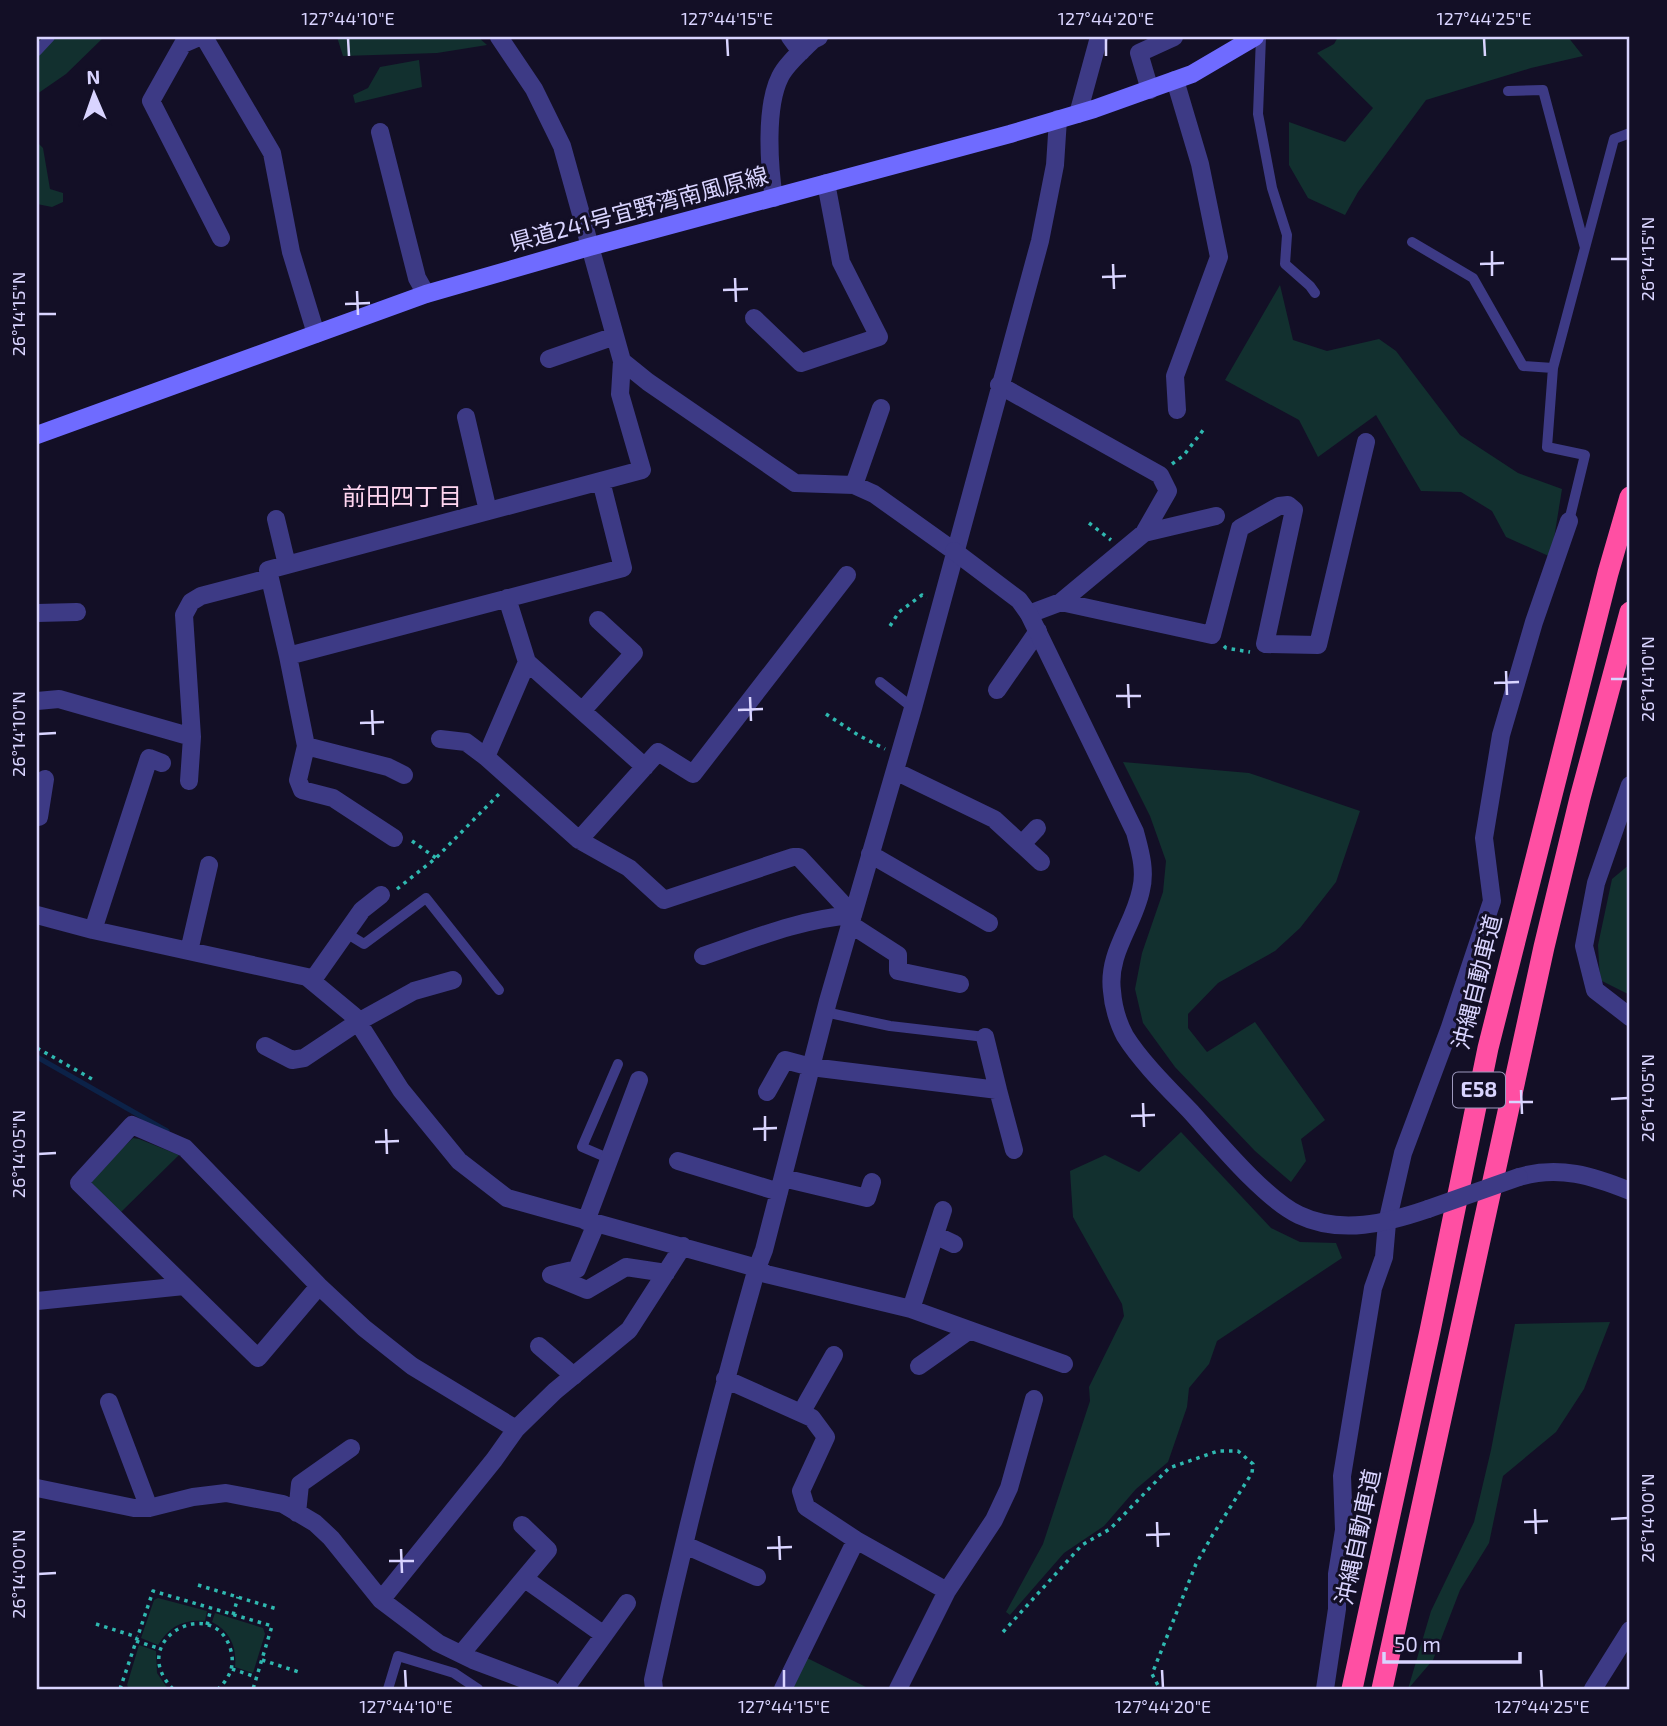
<svg xmlns="http://www.w3.org/2000/svg" width="1667" height="1726" font-family="'Exo 2','Noto Sans JP',sans-serif">
<rect width="100%" height="100%" fill="#130f26"/>
<path fill="#12302f" d="M 37,37 L 104,37 L 66,74 L 37,94 Z
M 337,37 L 478,37 L 487,45 L 437,53 L 343,56 Z
M 1338,37 L 1568,37 L 1583,56 L 1531,68 L 1426,100 L 1358,192 L 1345,215 L 1308,198 L 1289,165 L 1289,122 L 1345,142 L 1373,108 L 1317,53 L 1334,44 Z
M 419,60 L 422,87 L 355,103 L 353,95 L 368,88 L 380,67 Z
M 37,142 L 43,148 L 50,189 L 63,193 L 63,202 L 52,207 L 37,204 Z
M 1280,285 L 1293,340 L 1327,351 L 1379,339 L 1396,351 L 1460,435 L 1518,473 L 1562,489 L 1551,557 L 1506,537 L 1492,511 L 1461,492 L 1421,491 L 1376,415 L 1318,457 L 1299,420 L 1225,380 Z
M 1123,762 L 1249,773 L 1360,811 L 1336,882 L 1300,928 L 1275,951 L 1218,983 L 1188,1014 L 1188,1028 L 1207,1052 L 1255,1022 L 1325,1120 L 1301,1139 L 1306,1161 L 1291,1182 L 1255,1151 L 1175,1067 L 1143,1023 L 1135,989 L 1142,953 L 1163,892 L 1166,861 L 1150,816 Z
M 1630,864 L 1630,995 L 1600,980 L 1598,945 L 1612,879 Z
M 1181,1132 L 1271,1228 L 1300,1242 L 1336,1243 L 1342,1258 L 1217,1341 L 1209,1364 L 1189,1388 L 1187,1407 L 1168,1462 L 1136,1489 L 1104,1526 L 1064,1553 L 1010,1615 L 1006,1612 L 1043,1544 L 1090,1401 L 1089,1387 L 1124,1316 L 1122,1304 L 1073,1217 L 1070,1171 L 1105,1155 L 1139,1172 Z
M 133,1138 L 139,1139 L 179,1155 L 120,1213 L 92,1186 L 92,1178 Z
M 1610,1322 L 1584,1389 L 1556,1432 L 1503,1476 L 1489,1543 L 1460,1590 L 1433,1660 L 1408,1689 L 1431,1611 L 1474,1522 L 1491,1450 L 1515,1324 Z
M 158,1598 L 207,1611 L 205,1621 C 184,1619 169,1626 158,1645 L 141,1638 L 154,1600 Z
M 215,1613 L 263,1628 L 265,1634 L 253,1673 L 235,1667 C 237,1647 230,1631 212,1622 Z
M 139,1645 L 156,1651 L 157,1673 L 168,1689 L 129,1689 L 127,1685 Z
M 807,1658 L 870,1689 L 791,1689 Z"/>
<g fill="none" stroke-linecap="round" stroke-linejoin="round">
<path stroke="#0c2248" stroke-width="5" d="M 37,1057 L 167,1131"/>
<path stroke="#2fb8b0" stroke-width="3.5" stroke-dasharray="3.5 5" stroke-linecap="butt" d="M 1172,464 L 1184,455 L 1204,429
M 1089,523 L 1111,540
M 890,626 L 899,612 L 922,595 L 927,598
M 1224,646 L 1226,648 L 1250,652
M 826,714 L 858,735 L 885,749
M 412,841 L 436,858
M 397,889 L 436,858 L 501,792
M 37,1048 L 92,1079
M 198,1585 L 277,1609
M 233,1615 L 238,1597
M 96,1624 L 137,1637
M 207,1625 L 211,1608
M 1003,1632 L 1082,1545 L 1110,1529 L 1169,1468 L 1218,1451 L 1238,1451 L 1253,1464 L 1252,1473 L 1212,1536 L 1196,1564 L 1152,1674 L 1160,1689
M 136,1641 L 161,1649
M 262,1660 L 302,1673
M 232,1669 L 256,1677
M 120,1689 L 153,1591 L 272,1626 L 253,1689
M 173,1689 C 124,1639 216,1592 231,1651 C 235,1666 229,1679 218,1689"/>
<path stroke="#3d3a85" stroke-width="10" d="M 1261,37 L 1258,114 L 1272,188 L 1287,235 L 1285,264 L 1310,286 L 1315,293
M 37,51 L 50,37
M 1508,91 L 1543,90 L 1585,248
M 1412,242 L 1473,278 L 1523,366 L 1553,368
M 1569,521 L 1585,455 L 1547,447 L 1553,368 L 1614,139 L 1630,133
M 880,682 L 913,708
M 346,933 L 364,944 L 426,898 L 499,990
M 825,1012 L 890,1026 L 985,1037
M 610,1159 L 582,1147 L 618,1064
M 388,1689 L 398,1656 L 454,1673 L 478,1689"/>
<path stroke="#3d3a85" stroke-width="18" d="M 199,37 L 183,44 L 151,101 L 221,238
M 204,37 L 272,153 L 291,252 L 316,334
M 499,37 L 534,89 L 562,146 L 622,361 L 620,394 L 642,470 L 268,570 L 288,656 L 623,568 L 601,481
M 790,37 L 801,52
M 1175,80 L 1200,164 L 1219,257 L 1175,376 L 1177,410
M 1150,90 L 1139,53 L 1174,37
M 1078,114 L 1099,37
M 380,132 L 417,278 L 426,294
M 774,198 C 769,166 765,107 780,77 C 786,64 802,51 813,40 L 819,37
M 754,318 L 801,363 L 879,337 L 841,262 L 826,183
M 549,359 L 615,336
M 622,361 L 648,382 L 795,483 L 854,485 L 874,494 L 954,551
M 999,385 L 1160,475 L 1168,491 L 1144,533 L 1061,602
M 466,417 L 488,511
M 854,485 L 881,408
M 276,519 L 287,565
M 1144,533 L 1216,516
M 507,598 L 527,662 L 486,757 L 579,840 L 629,868 L 664,900 L 793,857 L 799,857 L 853,915
M 37,613 L 77,612
M 1029,614 L 1061,602 L 1212,635 L 1240,528 L 1279,506 L 1288,505 L 1294,510 L 1265,644 L 1318,645 L 1366,442
M 288,656 L 306,746 L 298,780 L 302,790 L 333,798 L 394,838
M 527,662 L 645,767
M 997,690 L 1038,631
M 37,701 L 59,699 L 192,737 L 184,615 L 191,602 L 201,596 L 270,578
M 582,711 L 634,653 L 598,620
M 440,739 L 466,742 L 486,757
M 306,746 L 388,767 L 404,775
M 895,771 L 994,819 L 1041,862
M 189,781 L 192,737
M 1630,785 L 1596,883 L 1584,946 L 1595,990 L 1630,1017
M 37,817 L 39,817 L 45,779
M 579,840 L 658,752 L 693,774 L 847,575
M 1022,844 L 1037,828
M 870,854 L 989,923
M 37,915 L 93,930 L 307,977 L 354,1016 L 401,1090 L 459,1161 L 507,1198 L 757,1268 L 766,1274 L 911,1309 L 1064,1364
M 850,924 L 898,955 L 898,971 L 960,984
M 93,930 L 149,758 L 162,763
M 189,951 L 209,865
M 703,956 C 753,939 800,919 853,915
M 312,981 L 362,910 L 381,895
M 985,1037 L 998,1090
M 265,1046 L 292,1060 L 304,1058 L 358,1022 L 414,991 L 453,980
M 767,1092 L 785,1060 L 811,1067 L 998,1090 L 1014,1150
M 678,1161 L 779,1192
M 783,1178 L 867,1198 L 872,1182
M 586,1221 L 639,1080
M 596,1224 L 577,1269 L 551,1275 L 587,1290 L 626,1267 L 666,1273
M 935,1235 L 954,1244
M 319,1286 L 258,1358 L 79,1183 L 132,1125 L 185,1148 L 319,1286 L 364,1328 L 412,1366 L 516,1429
M 37,1301 L 184,1286
M 911,1309 L 943,1210
M 539,1346 L 574,1376
M 919,1366 L 970,1330
M 725,1379 L 812,1418 L 826,1437 L 801,1491 L 806,1507 L 856,1540
M 109,1402 L 149,1508
M 801,1413 L 834,1355
M 37,1488 L 134,1508 L 149,1508 L 193,1497 L 226,1493 L 283,1504 L 315,1523 L 331,1538 L 381,1600 L 438,1643 L 473,1660 L 550,1689
M 297,1513 L 300,1484 L 351,1448
M 685,1545 L 757,1577
M 525,1579 L 604,1635
M 947,1591 L 994,1520 L 1009,1488 L 1034,1399
M 381,1600 L 494,1460 L 516,1429 L 555,1391 L 629,1330 L 683,1246
M 461,1654 L 548,1550 L 522,1525
M 565,1689 L 627,1603
M 654,1689 L 653,1680 C 683,1542 718,1404 757,1268 L 764,1250 L 828,1001 L 913,708 L 1040,241 L 1055,165 L 1058,119
M 783,1689 L 856,1540 L 947,1591 L 898,1689
M 1325,1689 L 1337,1609 L 1337,1574 L 1344,1530 L 1342,1476 L 1373,1288 L 1384,1257 L 1387,1223 L 1403,1153 L 1449,1030 L 1492,901 L 1484,838 L 1501,735 L 1534,622 L 1569,521
M 1593,1689 L 1630,1630"/>
<path stroke="#3d3a85" stroke-width="18" d="M 954,551 L 1019,600 L 1029,614 L 1135,832 C 1140,851 1146,870 1141,890 C 1134,925 1107,953 1112,991 C 1113,1005 1118,1023 1125,1036 C 1142,1063 1170,1090 1192,1113 C 1218,1142 1265,1199 1299,1215 C 1341,1235 1387,1223 1428,1209
M 1519,1177 C 1559,1165 1593,1176 1630,1191"/>
<path stroke="#6f6bff" stroke-width="18" d="M 37,435 L 426,294 L 589,247 L 1010,134 L 1094,109 L 1192,74 L 1255,37"/>
<path stroke="#ff4fa3" stroke-width="21" d="M 1352,1689 L 1430,1331 L 1488,1048 L 1608,573 L 1630,497
M 1382,1689 L 1544,947 L 1580,798 L 1630,612"/>
<path stroke="#3d3a85" stroke-width="18" d="M 1428,1209 L 1519,1177"/>
</g>
<path fill="none" stroke="#d9d4ff" stroke-width="2.5" d="M 348,38 L 349,56M 727,38 L 728,56M 1106,38 L 1106,56M 1484,38 L 1485,56M 1492,251 L 1492,276M 1611,259 L 1628,259M 1113,264 L 1114,289M 1480,264 L 1504,263M 1102,277 L 1126,276M 735,278 L 736,302M 723,290 L 748,289M 357,291 L 358,315M 345,304 L 370,303M 38,314 L 56,314M 1506,671 L 1507,695M 1611,679 L 1628,679M 1494,683 L 1519,682M 1128,684 L 1129,708M 1116,696 L 1141,696M 750,697 L 751,721M 372,710 L 373,735M 738,710 L 763,709M 360,723 L 384,722M 38,734 L 56,733M 1521,1090 L 1522,1114M 1611,1099 L 1628,1098M 1509,1102 L 1533,1102M 1143,1103 L 1144,1127M 765,1116 L 765,1141M 1131,1116 L 1155,1115M 386,1129 L 387,1154M 753,1129 L 777,1128M 375,1142 L 399,1141M 38,1154 L 56,1153M 1535,1509 L 1536,1534M 1611,1519 L 1628,1518M 1157,1522 L 1158,1547M 1524,1522 L 1548,1521M 1146,1535 L 1170,1534M 779,1536 L 780,1560M 767,1548 L 792,1547M 401,1549 L 402,1573M 389,1561 L 414,1561M 38,1574 L 56,1573M 405,1670 L 406,1688M 784,1670 L 784,1688M 1162,1670 L 1163,1688M 1541,1670 L 1542,1688"/>
<g text-anchor="middle" stroke-width="6" stroke-linejoin="round" paint-order="stroke">
<rect fill="#130f26" stroke="#9e99be" stroke-width="2" x="1453" y="1072.5" width="52" height="35" rx="5"/>
<g font-size="21" font-weight="bold" fill="#d9d4ff">
<text x="1479" y="1097">E58</text>
</g>
<g font-size="23" fill="#d9d4ff" stroke="#130f26">
<text transform="translate(639 209) rotate(-15)" y="8">県道241号宜野湾南風原線</text>
<text transform="translate(1477 982) rotate(-76)" y="8">沖縄自動車道</text>
<text transform="translate(1358 1537) rotate(-78)" y="8">沖縄自動車道</text>
</g>
<g font-size="24" fill="#ffd6f0" stroke="#130f26">
<text x="402" y="505">前田四丁目</text>
</g>
</g>
<rect width="1667" height="1726" fill="none" stroke="#130f26" stroke-width="77"/>
<g transform="translate(94 94) rotate(358)" stroke="#130f26" stroke-width="5" paint-order="stroke">
<path d="M0-5L12 26L0 18L-12 26Z" fill="#d9d4ff"/>
<text y="-10" font-size="19" font-weight="bold" text-anchor="middle" fill="#d9d4ff">N</text>
</g>
<path d="M1384 1652v10h136v-10" fill="none" stroke="#d9d4ff" stroke-width="3.5"/>
<text x="1394" y="1652" font-size="21" fill="#d9d4ff" stroke="#130f26" stroke-width="5" paint-order="stroke">50 m</text>
<rect x="38" y="38" width="1590" height="1650" fill="none" stroke="#d9d4ff" stroke-width="2.5"/>
<g font-size="18" text-anchor="middle" fill="#d9d4ff">
<text x="348" y="25">127°44'10"E</text>
<text x="727" y="25">127°44'15"E</text>
<text x="1106" y="25">127°44'20"E</text>
<text x="1484" y="25">127°44'25"E</text>
<text transform="translate(1648 259) rotate(-90)" y="6">26°14'15"N</text>
<text transform="translate(19 314) rotate(-90)" y="6">26°14'15"N</text>
<text transform="translate(1648 679) rotate(-90)" y="6">26°14'10"N</text>
<text transform="translate(19 734) rotate(-90)" y="6">26°14'10"N</text>
<text transform="translate(1648 1098) rotate(-90)" y="6">26°14'05"N</text>
<text transform="translate(19 1154) rotate(-90)" y="6">26°14'05"N</text>
<text transform="translate(1648 1518) rotate(-90)" y="6">26°14'00"N</text>
<text transform="translate(19 1574) rotate(-90)" y="6">26°14'00"N</text>
<text x="406" y="1713">127°44'10"E</text>
<text x="784" y="1713">127°44'15"E</text>
<text x="1163" y="1713">127°44'20"E</text>
<text x="1542" y="1713">127°44'25"E</text>
</g>
</svg>
